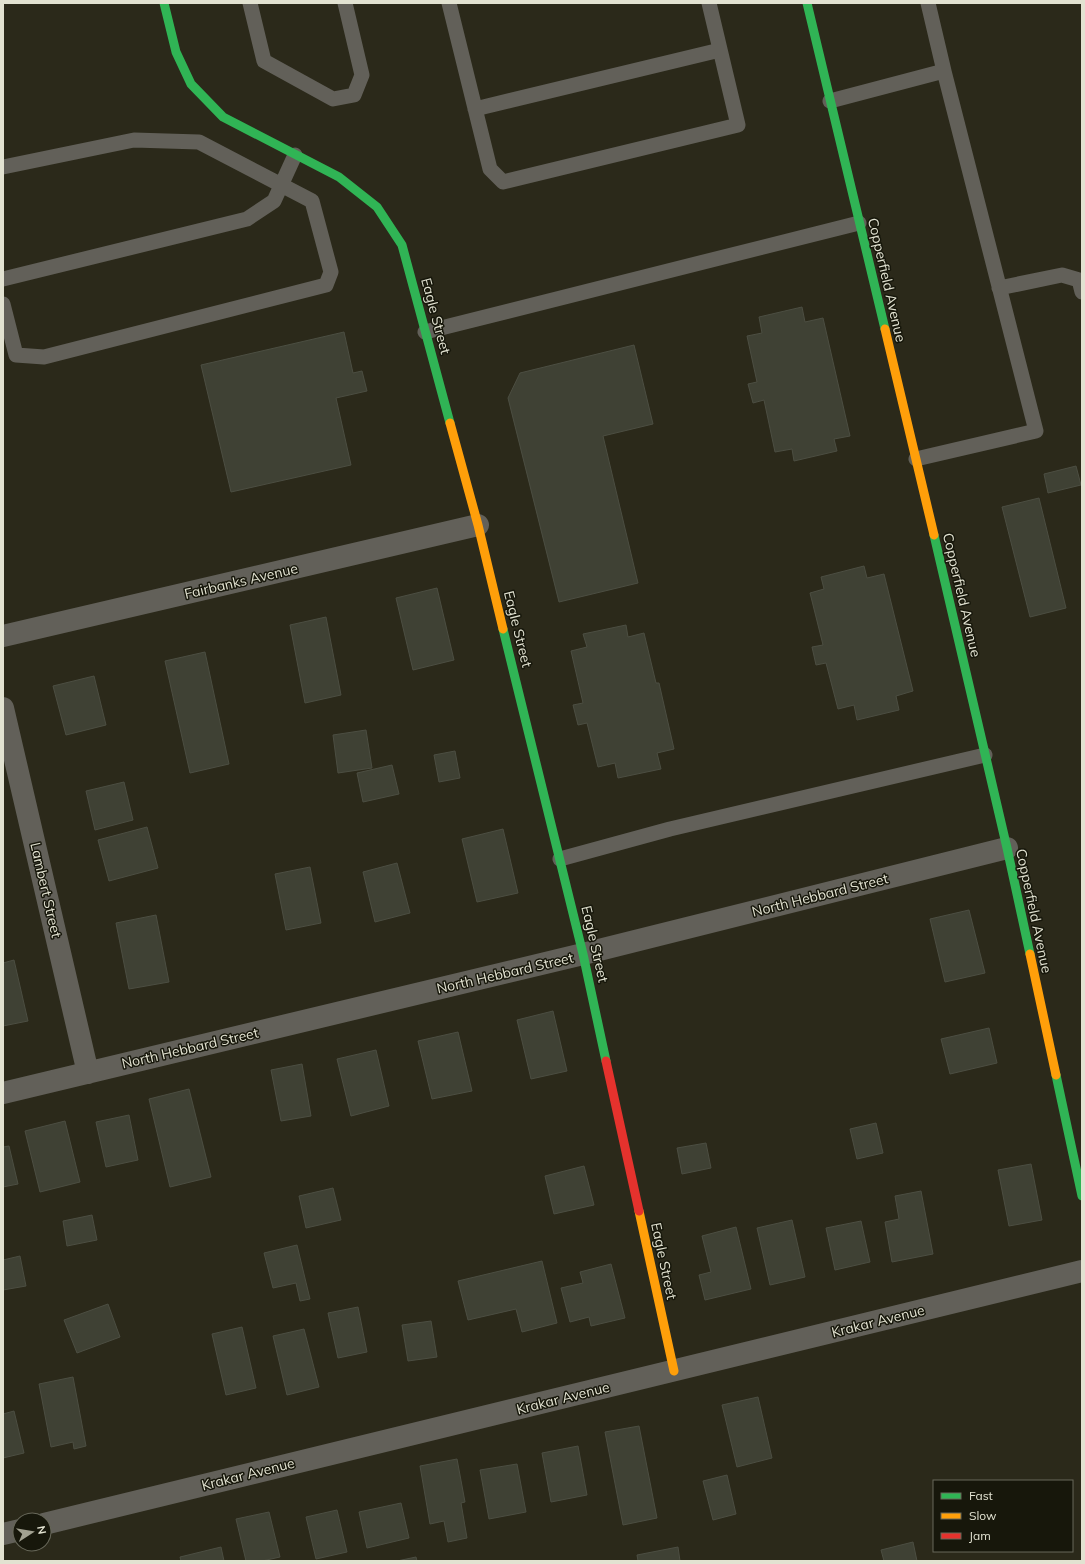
<svg xmlns="http://www.w3.org/2000/svg" width="1085" height="1564" font-family="Mulish,sans-serif">
<rect width="100%" height="100%" fill="#2b291a"/>
<path fill="#3f4134" stroke="#4c4e42" d="M 802,307 L 805,322 L 823,318 L 850,436 L 834,439 L 837,451 L 794,461 L 792,449 L 775,452 L 764,400 L 753,403 L 748,384 L 757,382 L 747,336 L 762,333 L 759,317 Z
M 344,332 L 353,373 L 362,371 L 367,391 L 336,398 L 351,465 L 231,492 L 201,365 Z
M 634,345 L 653,424 L 603,436 L 638,583 L 559,602 L 508,398 L 520,373 Z
M 1076,466 L 1081,485 L 1048,493 L 1044,474 Z
M 1039,498 L 1066,608 L 1030,617 L 1002,507 Z
M 864,566 L 867,578 L 884,574 L 913,691 L 896,696 L 899,710 L 857,720 L 854,705 L 838,709 L 826,663 L 816,665 L 812,647 L 823,645 L 810,593 L 824,589 L 821,577 Z
M 437,588 L 454,660 L 413,670 L 396,598 Z
M 326,617 L 341,695 L 305,703 L 290,625 Z
M 626,625 L 628,637 L 644,633 L 656,683 L 659,683 L 674,749 L 657,753 L 661,769 L 618,778 L 615,763 L 598,767 L 587,723 L 578,725 L 573,705 L 583,703 L 571,651 L 587,647 L 583,634 Z
M 205,652 L 229,764 L 190,773 L 165,661 Z
M 94,676 L 106,725 L 66,735 L 53,686 Z
M 366,730 L 372,768 L 338,773 L 333,735 Z
M 455,751 L 460,778 L 439,782 L 434,755 Z
M 392,765 L 399,794 L 363,802 L 357,773 Z
M 124,782 L 133,820 L 95,830 L 86,791 Z
M 147,827 L 158,868 L 109,881 L 98,840 Z
M 503,829 L 518,893 L 477,902 L 462,839 Z
M 397,863 L 410,913 L 375,922 L 363,872 Z
M 310,867 L 321,923 L 286,930 L 275,874 Z
M 969,910 L 985,973 L 945,982 L 930,919 Z
M 156,915 L 169,982 L 129,989 L 116,923 Z
M 14,960 L 28,1021 L 3,1026 L 3,963 Z
M 553,1011 L 567,1071 L 531,1079 L 517,1020 Z
M 989,1028 L 997,1063 L 950,1074 L 941,1039 Z
M 458,1032 L 472,1091 L 432,1099 L 418,1041 Z
M 376,1050 L 389,1106 L 351,1116 L 337,1059 Z
M 302,1064 L 311,1116 L 281,1121 L 271,1070 Z
M 189,1089 L 211,1177 L 170,1187 L 149,1099 Z
M 129,1115 L 138,1160 L 106,1167 L 96,1122 Z
M 65,1121 L 80,1182 L 40,1192 L 25,1131 Z
M 876,1123 L 883,1153 L 857,1159 L 850,1129 Z
M 706,1143 L 711,1168 L 682,1174 L 677,1148 Z
M 9,1146 L 18,1184 L 3,1187 L 3,1147 Z
M 1031,1164 L 1042,1220 L 1009,1226 L 998,1170 Z
M 584,1166 L 594,1205 L 554,1214 L 545,1176 Z
M 333,1188 L 341,1220 L 306,1228 L 299,1196 Z
M 921,1191 L 933,1254 L 892,1262 L 885,1222 L 899,1219 L 895,1196 Z
M 92,1215 L 97,1240 L 67,1246 L 63,1221 Z
M 792,1220 L 805,1277 L 770,1285 L 757,1228 Z
M 861,1221 L 870,1262 L 835,1270 L 826,1228 Z
M 736,1227 L 751,1289 L 705,1300 L 699,1275 L 711,1272 L 702,1236 Z
M 297,1245 L 310,1299 L 300,1301 L 296,1283 L 273,1288 L 264,1253 Z
M 20,1256 L 26,1286 L 3,1290 L 3,1260 Z
M 542,1261 L 557,1323 L 522,1332 L 516,1309 L 468,1320 L 458,1281 Z
M 611,1264 L 625,1318 L 591,1326 L 589,1317 L 570,1322 L 561,1288 L 583,1283 L 580,1272 Z
M 108,1304 L 120,1337 L 77,1353 L 64,1320 Z
M 358,1307 L 367,1352 L 338,1358 L 328,1313 Z
M 431,1321 L 437,1357 L 408,1361 L 402,1325 Z
M 242,1327 L 256,1388 L 226,1395 L 212,1334 Z
M 304,1329 L 319,1387 L 287,1395 L 273,1336 Z
M 73,1377 L 86,1446 L 74,1449 L 73,1442 L 51,1447 L 39,1384 Z
M 758,1397 L 772,1458 L 737,1467 L 722,1405 Z
M 14,1411 L 24,1453 L 3,1458 L 3,1414 Z
M 639,1426 L 657,1518 L 623,1525 L 605,1432 Z
M 578,1446 L 587,1495 L 551,1502 L 542,1453 Z
M 457,1459 L 465,1502 L 461,1503 L 467,1538 L 448,1542 L 444,1521 L 430,1524 L 420,1466 Z
M 517,1464 L 526,1512 L 489,1519 L 480,1470 Z
M 727,1475 L 736,1514 L 713,1520 L 703,1481 Z
M 401,1503 L 409,1538 L 367,1548 L 359,1512 Z
M 337,1510 L 347,1552 L 316,1559 L 306,1517 Z
M 269,1512 L 280,1557 L 262,1561 L 246,1561 L 236,1519 Z
M 913,1542 L 917,1561 L 884,1561 L 881,1550 Z
M 221,1547 L 224,1561 L 181,1561 L 180,1557 Z
M 678,1547 L 680,1561 L 638,1561 L 637,1555 Z
M 416,1557 L 417,1561 L 397,1561 Z"/>
<g fill="none" stroke-linecap="round" stroke-linejoin="round">
<path stroke="#626059" stroke-width="15" d="M 250,3 L 264,61 L 333,99 L 354,95 L 362,75 L 345,3
M 449,3 L 490,169 L 503,182 L 738,125 L 709,3
M 830,101 L 944,71 L 928,3
M 475,109 L 720,50
M 3,167 L 134,140 L 199,142 L 312,201 L 331,272 L 326,285 L 44,357 L 16,355 L 3,304
M 3,279 L 247,219 L 274,201 L 295,155
M 999,288 L 1062,275 L 1079,280 L 1082,292
M 425,332 L 859,223
M 916,459 L 1036,431 L 944,71
M 560,859 L 670,829 L 985,755"/>
<path stroke="#626059" stroke-width="22" d="M 3,636 L 478,525
M 3,708 L 88,1073
M 3,1093 L 583,954 L 1007,848
M 44,1524 L 1082,1271
M 3,1534 L 20,1530"/>
<path stroke="#30b455" stroke-width="9" d="M 164,3 L 176,52 L 191,84 L 223,117 L 339,177 L 377,207 L 402,245 L 450,423
M 807,3 L 885,329
M 934,535 L 1007,848 L 1030,954
M 503,629 L 583,954 L 606,1061
M 1056,1075 L 1082,1196"/>
<path stroke="#ff9f0a" stroke-width="9" d="M 885,329 L 934,535
M 450,423 L 478,525 L 503,629
M 1030,954 L 1056,1075
M 639,1211 L 674,1371"/>
<path stroke="#e5322d" stroke-width="9" d="M 606,1061 L 639,1211"/>
</g>
<g text-anchor="middle" stroke-width="3" stroke-linejoin="round" paint-order="stroke">
<g font-size="14" fill="#e2e2d1" stroke="#17170b">
<text transform="translate(887 280) rotate(77)" y="5">Copperfield Avenue</text>
<text transform="translate(436 316) rotate(75)" y="5">Eagle Street</text>
<text transform="translate(241 581) rotate(-13)" y="5">Fairbanks Avenue</text>
<text transform="translate(962 595) rotate(77)" y="5">Copperfield Avenue</text>
<text transform="translate(518 629) rotate(76)" y="5">Eagle Street</text>
<text transform="translate(46 890) rotate(77)" y="5">Lambert Street</text>
<text transform="translate(820 895) rotate(-14)" y="5">North Hebbard Street</text>
<text transform="translate(1034 911) rotate(78)" y="5">Copperfield Avenue</text>
<text transform="translate(595 944) rotate(77)" y="5">Eagle Street</text>
<text transform="translate(505 973) rotate(-13)" y="5">North Hebbard Street</text>
<text transform="translate(190 1048) rotate(-13)" y="5">North Hebbard Street</text>
<text transform="translate(664 1261) rotate(78)" y="5">Eagle Street</text>
<text transform="translate(878 1321) rotate(-14)" y="5">Krakar Avenue</text>
<text transform="translate(563 1398) rotate(-14)" y="5">Krakar Avenue</text>
<text transform="translate(248 1474) rotate(-14)" y="5">Krakar Avenue</text>
</g>
</g>
<rect width="1085" height="1564" fill="none" stroke="#e2e2d1" stroke-width="8"/>
<rect x="933" y="1480" width="140" height="72" fill="#17170b" stroke="#68685a"/>
<rect x="941" y="1493" width="20" height="6" fill="#30b455" stroke="#68685a"/>
<text x="969" y="1500" font-size="12" fill="#e2e2d1">Fast</text>
<rect x="941" y="1513" width="20" height="6" fill="#ff9f0a" stroke="#68685a"/>
<text x="969" y="1520" font-size="12" fill="#e2e2d1">Slow</text>
<rect x="941" y="1533" width="20" height="6" fill="#e5322d" stroke="#68685a"/>
<text x="969" y="1540" font-size="12" fill="#e2e2d1">Jam</text>
<g transform="translate(32 1532) rotate(78)"><circle r="19" fill="#17170b" stroke="#68685a"/>
<path d="M0-3L7 15L0 10L-7 15Z" fill="#a2a191"/>
<text y="-6" font-size="11" font-weight="bold" text-anchor="middle" fill="#e2e2d1">N</text>
</g>
</svg>
